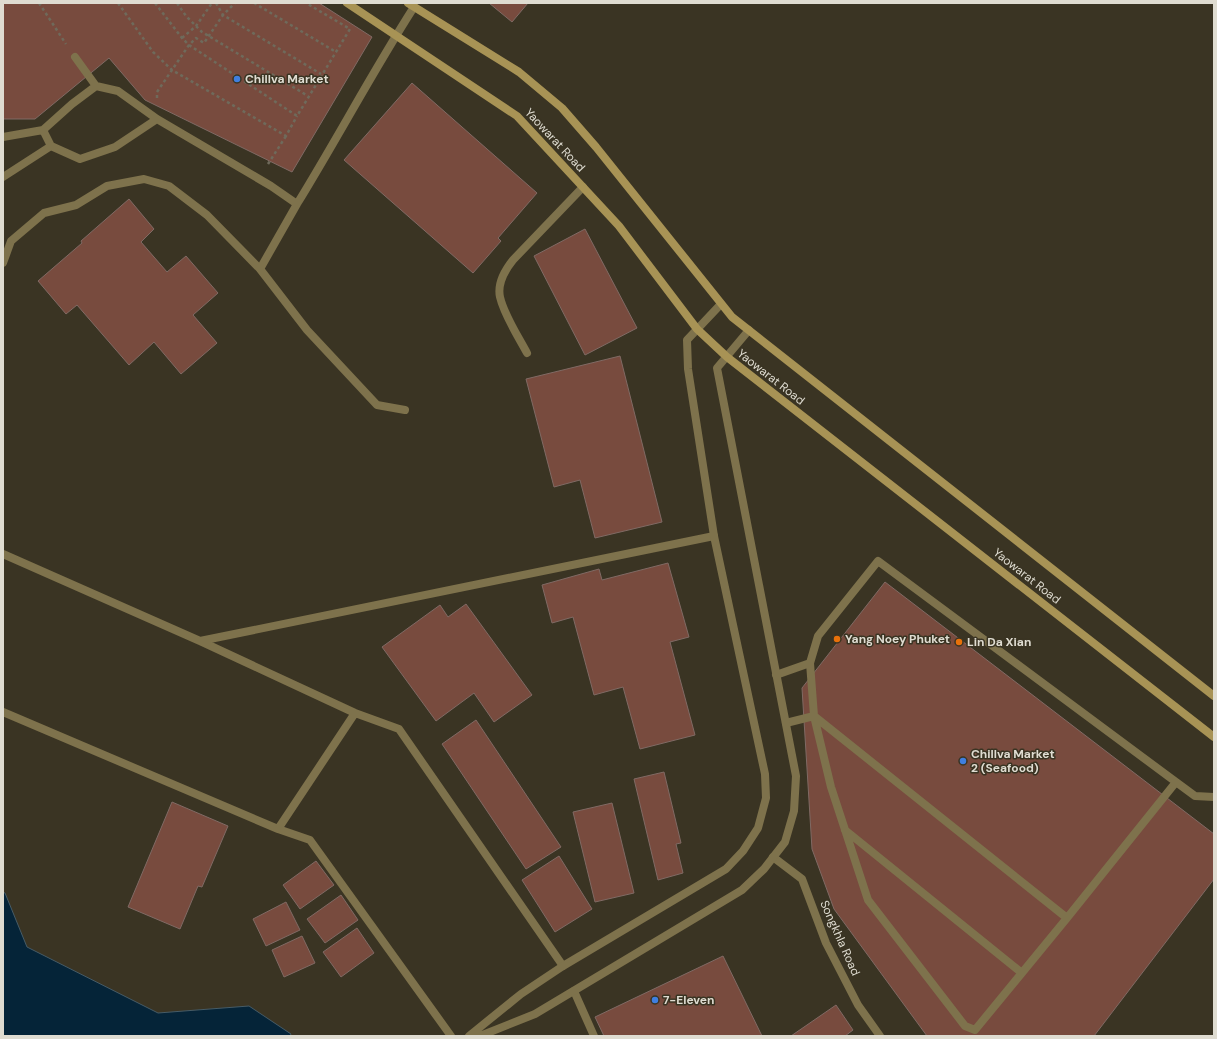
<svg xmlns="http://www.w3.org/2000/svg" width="1217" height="1039" font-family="'DM Sans',sans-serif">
<rect width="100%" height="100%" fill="#3a3423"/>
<path fill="#052438" stroke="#465b66" d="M 3,892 L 5,893 L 27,947 L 158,1013 L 249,1006 L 291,1034 L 290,1036 L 3,1036 Z"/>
<path fill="#784b3e" stroke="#806a64" d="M 3,3 L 319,3 L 372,37 L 292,172 L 145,100 L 109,58 L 35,119 L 3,119 Z
M 489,3 L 528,3 L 512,22 Z
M 412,83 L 537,193 L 498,238 L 501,241 L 473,273 L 344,160 Z
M 129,199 L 154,229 L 141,242 L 167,272 L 186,256 L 218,293 L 193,315 L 217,343 L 181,374 L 154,342 L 129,365 L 77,305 L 66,314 L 38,281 L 82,243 L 81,241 Z
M 585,229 L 637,328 L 585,355 L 534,256 Z
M 620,356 L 662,522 L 595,538 L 580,480 L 554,487 L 526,379 Z
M 668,563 L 689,637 L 670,642 L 695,735 L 640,749 L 623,687 L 594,695 L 573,617 L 552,623 L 542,585 L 599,569 L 602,580 Z
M 885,582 L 1214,834 L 1214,879 L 1094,1036 L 927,1036 L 834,909 L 812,849 L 802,688 Z
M 466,604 L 532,695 L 494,722 L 474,693 L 436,721 L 382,647 L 440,605 L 448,617 Z
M 476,720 L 561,847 L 526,869 L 442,744 Z
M 664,772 L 681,843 L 676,844 L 683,873 L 658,880 L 634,779 Z
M 172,802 L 228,826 L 202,887 L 198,886 L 180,929 L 128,907 Z
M 612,803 L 634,893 L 595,902 L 573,812 Z
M 559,856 L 592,909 L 555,932 L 522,880 Z
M 316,861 L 334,885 L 300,909 L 283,885 Z
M 341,895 L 358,920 L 325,943 L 307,919 Z
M 286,902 L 300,930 L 266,946 L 253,919 Z
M 357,928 L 374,953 L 341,977 L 323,952 Z
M 302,936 L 315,963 L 284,977 L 272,950 Z
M 723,956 L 762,1036 L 604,1036 L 595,1017 Z
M 836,1005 L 853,1030 L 845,1036 L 791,1036 Z"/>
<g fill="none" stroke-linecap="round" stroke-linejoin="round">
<path stroke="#6f6a5b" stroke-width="2.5" stroke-dasharray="3 3" stroke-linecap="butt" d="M 39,3 L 66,44
M 118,3 L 153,52 L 172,70 L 286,136 L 297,116
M 155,3 L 182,38 L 189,45 L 297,116 L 350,29 L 306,3
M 177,3 L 186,16 L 202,32 L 308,96
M 216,3 L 223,15 L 321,74
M 254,3 L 336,52
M 182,38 L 196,26 L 212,3
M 157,98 L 157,92 L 189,45 L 196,38 L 204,43 L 223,15 L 235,3
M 268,164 L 286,136"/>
<path stroke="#7e724c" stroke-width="8" d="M 75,57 L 96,86
M 43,130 L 51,146
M 3,137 L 43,130 L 72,104 L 96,86 L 118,91 L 157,119 L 271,186 L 297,204 C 337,139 373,71 414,7
M 3,177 L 51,146 L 80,159 L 115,147 L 157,119
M 3,263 L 11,241 L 44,213 L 76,205 L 107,186 L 144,179 L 169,186 L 207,215 L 260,269 L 297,204
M 260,269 L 307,330 L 377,405 L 405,410
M 527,353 C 518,336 504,315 500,297 C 497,283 505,270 513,260 L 583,187
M 776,675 L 810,663
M 786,723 L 814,716 L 1067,918
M 1176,782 L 1067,918 L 975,1030 L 965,1026 L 868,900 L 831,787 L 814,716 L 810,663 L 818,636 L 878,561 L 1176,782 L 1195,796 L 1214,797
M 845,830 L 1022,973"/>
<path stroke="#7e724c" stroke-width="8" d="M 3,554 L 200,641 L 355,713 L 399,729 L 563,966
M 200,641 L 714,536
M 3,712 L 278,829 L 310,840 L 451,1036
M 278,829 L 355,713
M 773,857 L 802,879 L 826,943 L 858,1005 L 880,1036
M 574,991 L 594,1036"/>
<path stroke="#7e724c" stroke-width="8" d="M 469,1036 L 521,994 L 563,966 L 726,869 L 743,851 L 758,828 L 766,798 L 765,774 L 714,536 L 688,369 L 687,340 L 721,304
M 480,1036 L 535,1014 L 742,890 L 764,869 L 785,842 L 794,811 L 796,776 L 717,368 L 749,330"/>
<path stroke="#a89355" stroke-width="8" d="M 347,3 L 517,116 L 619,226 L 697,329 L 727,357 L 1214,737
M 408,3 L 519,72 L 562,108 L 596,147 L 732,317 L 1214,696"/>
</g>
<g fill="#3f7fe0" stroke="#3a3423" stroke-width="1.5">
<circle cx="237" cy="79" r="4"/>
<circle cx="963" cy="761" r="4"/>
<circle cx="655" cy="1000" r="4"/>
</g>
<g fill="#e8710a" stroke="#3a3423" stroke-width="1.5">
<circle cx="837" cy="639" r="4"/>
<circle cx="959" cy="642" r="4"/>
</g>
<g text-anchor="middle" stroke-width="3" stroke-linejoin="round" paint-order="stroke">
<g font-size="12" font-weight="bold" fill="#dfdcd1" stroke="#3a3423" text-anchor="start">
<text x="245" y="83">Chillva Market</text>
<text x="845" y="643">Yang Noey Phuket</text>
<text x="967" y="646">Lin Da Xian</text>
<text x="971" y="758">Chillva Market<tspan x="971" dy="14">2 (Seafood)</tspan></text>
<text x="663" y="1004">7-Eleven</text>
</g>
<g font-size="12" fill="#dfdcd1" stroke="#3a3423">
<text transform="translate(555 140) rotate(47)" y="4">Yaowarat Road</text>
<text transform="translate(771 377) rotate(38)" y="4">Yaowarat Road</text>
<text transform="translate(1027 576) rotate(38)" y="4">Yaowarat Road</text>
<text transform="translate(840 938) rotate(66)" y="4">Songkhla Road</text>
</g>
</g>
<rect width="1217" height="1039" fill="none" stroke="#dfdcd1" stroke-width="8"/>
</svg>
